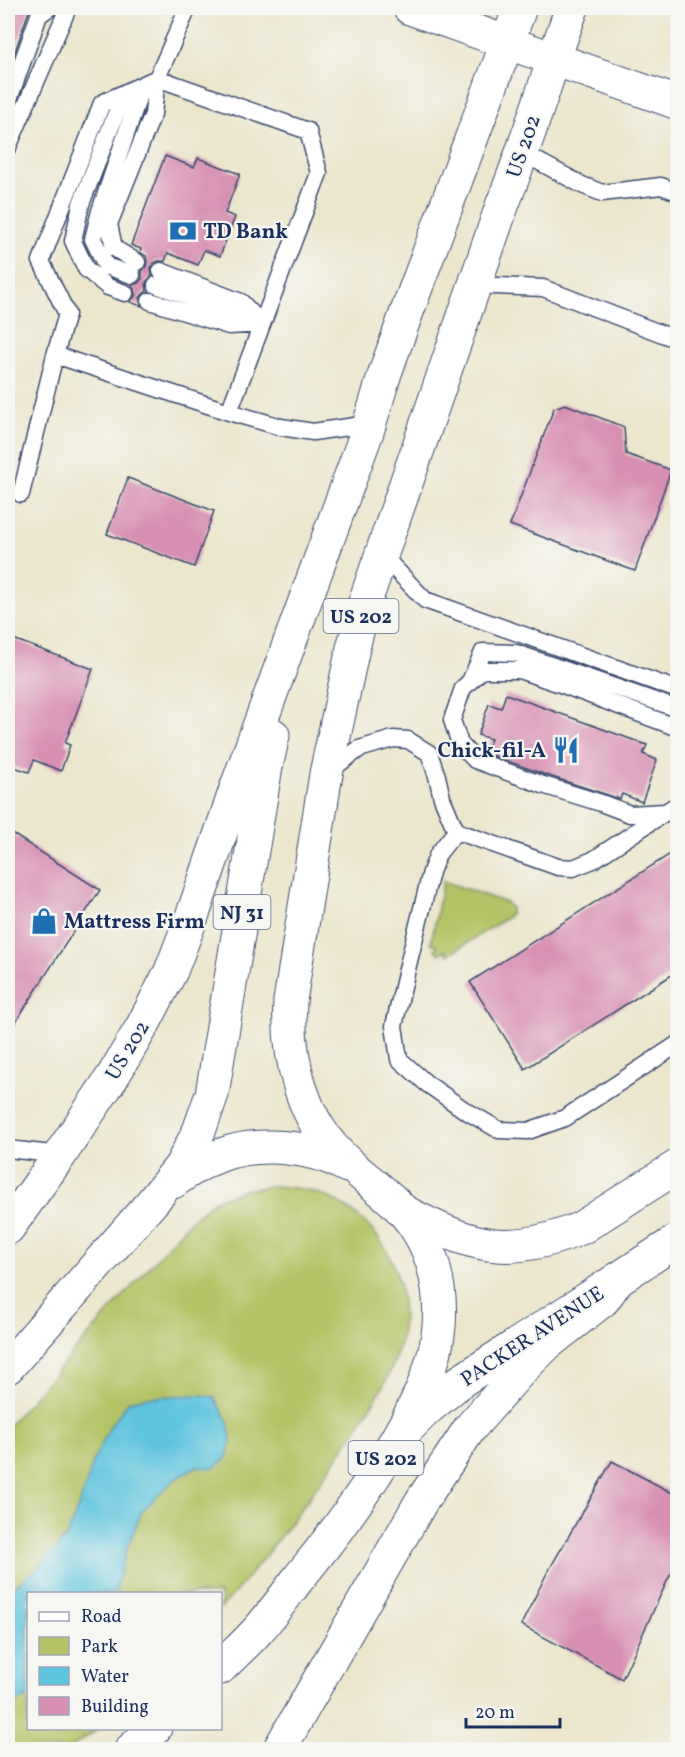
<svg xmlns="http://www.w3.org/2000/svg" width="685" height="1757" font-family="Vollkorn,serif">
<rect width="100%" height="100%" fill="#f6f6f2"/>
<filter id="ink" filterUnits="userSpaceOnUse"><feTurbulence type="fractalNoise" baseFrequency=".0167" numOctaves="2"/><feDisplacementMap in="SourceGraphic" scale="12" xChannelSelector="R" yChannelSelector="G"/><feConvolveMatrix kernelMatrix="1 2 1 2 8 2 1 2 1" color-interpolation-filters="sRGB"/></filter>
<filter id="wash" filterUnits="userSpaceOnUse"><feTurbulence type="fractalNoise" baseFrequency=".008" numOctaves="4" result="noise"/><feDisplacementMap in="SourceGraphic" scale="24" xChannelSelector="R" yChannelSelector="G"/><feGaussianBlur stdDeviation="1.35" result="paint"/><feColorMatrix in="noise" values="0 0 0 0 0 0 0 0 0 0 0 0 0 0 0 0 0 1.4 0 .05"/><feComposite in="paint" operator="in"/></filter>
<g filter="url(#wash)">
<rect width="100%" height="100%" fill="#ebe6cc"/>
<path fill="#b4c365" stroke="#687962" stroke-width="1.5" d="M 443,881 L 507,903 L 511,908 L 511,912 L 508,917 L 448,955 L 445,950 L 440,954 L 435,950 L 437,945 L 431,943 Z
M 273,1186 C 315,1187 345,1200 373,1231 C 399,1261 408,1303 400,1342 C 392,1380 366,1414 345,1446 C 307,1502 267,1558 221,1608 L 220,1594 L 28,1594 L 28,1728 L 98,1729 L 69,1749 L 8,1750 L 8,1426 L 190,1221 L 215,1200 L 244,1190 Z"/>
<path fill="#5fc4dd" stroke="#3d7a9e" stroke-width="1.5" d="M 199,1395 L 214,1397 L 228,1422 L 231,1440 L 226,1459 L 214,1468 L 195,1467 L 174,1480 L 142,1511 L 126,1550 L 115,1593 L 28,1594 L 28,1697 L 17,1702 L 8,1704 L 8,1591 L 36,1570 L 67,1536 L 84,1492 L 94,1459 L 111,1425 L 129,1401 L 148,1397 Z"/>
<g id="blocks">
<path fill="#d78fb3" d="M 8,8 L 32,8 L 29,11 L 8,72 Z
M 165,156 L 194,167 L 198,158 L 240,174 L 225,213 L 235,217 L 220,256 L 204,250 L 198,265 L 168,253 L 165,261 L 159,261 L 154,263 L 151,268 L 152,276 L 146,282 L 147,291 L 143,294 L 140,298 L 141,306 L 130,302 L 135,296 L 135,291 L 132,285 L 138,283 L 142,279 L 142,271 L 146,267 L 147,262 L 146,256 L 140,252 L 141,249 L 131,245 Z
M 565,404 L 624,427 L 626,454 L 671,470 L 635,571 L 510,525 L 554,408 Z
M 128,478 L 214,511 L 194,567 L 107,534 Z
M 8,637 L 93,669 L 65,743 L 70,745 L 61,771 L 34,760 L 29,772 L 8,765 Z
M 506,694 L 647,745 L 643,754 L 657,760 L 642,802 L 622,794 L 620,799 L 546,775 L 486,753 L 491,739 L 478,735 L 489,704 L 501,708 Z
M 8,831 L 100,890 L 8,1034 Z
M 678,849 L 678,971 L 525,1069 L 470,982 Z
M 612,1461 L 678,1496 L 678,1562 L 668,1579 L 622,1679 L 521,1625 L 546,1575 Z"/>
</g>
</g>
<g filter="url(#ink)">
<use href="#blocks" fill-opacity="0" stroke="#3a4a6e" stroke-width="1.5"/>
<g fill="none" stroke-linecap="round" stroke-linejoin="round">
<defs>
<path id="service" d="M 124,93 L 81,204 L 73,241 L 86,269 L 108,287 L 125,293
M 8,102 L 39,15 L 49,8
M 8,147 L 68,8
M 523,153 L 582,185 L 602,193 L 661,186 L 678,192
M 161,271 L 241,302 L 262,324
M 132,275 L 106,266 L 93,239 L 100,211 L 143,84
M 156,285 L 248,317
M 474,285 L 543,288 L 678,340
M 150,301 L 229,326 L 262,324
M 55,355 L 67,314 L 41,261 L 102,103 L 157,78 L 153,114 L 109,224 L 114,248 L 137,262
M 229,412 L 281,427 L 313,432 L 369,424
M 21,494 L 55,355 L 229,412 L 319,173 L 308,131 L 157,78 L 188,8
M 380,553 L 425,600 L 678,690
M 471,679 L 483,652 L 516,653 L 678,709
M 329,771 L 359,749 L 393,739 L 408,740 L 429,753 L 437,776 L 442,798 L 456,831 L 558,867 L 573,868 L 593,860 L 678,804
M 665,812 L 630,814 L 601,803 L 543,785 L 475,760 L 460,744 L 452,720 L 463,688 L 482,670 L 519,670 L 566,686 L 678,728
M 456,831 L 438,854 L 431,872 L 408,965 L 394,1026 L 399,1059 L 426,1083 L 463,1109 L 499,1130 L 528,1131 L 565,1118 L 678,1044
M 8,1149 L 60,1155"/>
<path id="tertiary" d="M 410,8 L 678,103"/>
<path id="secondary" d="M 403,1211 C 469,1246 508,1259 581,1228 L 678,1166
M 402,1434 L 427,1409 L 461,1381 L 678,1240"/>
<path id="trunk" d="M 173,1182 C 188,1171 204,1161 221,1155 C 259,1141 313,1146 347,1166
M 8,1228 L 60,1155 L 113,1076 L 143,1025 L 171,971 L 194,911 L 236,789 L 367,432 L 385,373 L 405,317 L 520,8
M 8,1367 L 153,1201 L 181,1166 L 199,1131 L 212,1094 L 265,772 L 273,735
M 220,1668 C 233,1655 247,1643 259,1629 C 273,1613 285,1596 298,1579 C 326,1545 352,1510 376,1473 C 399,1436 423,1397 434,1355 C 445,1313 440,1264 416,1228 C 398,1200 371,1184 347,1162 C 302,1122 287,1059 290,1001 L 326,774 L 353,648 L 364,605 L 503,203 C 529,139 548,72 572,8
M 131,1750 L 155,1728
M 279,1750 L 421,1502 L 470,1428 L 521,1370 L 547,1344 L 603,1300 L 618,1279"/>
</defs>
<use href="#service" stroke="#3a4a6e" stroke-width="19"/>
<use href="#tertiary" stroke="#3a4a6e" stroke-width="35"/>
<use href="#secondary" stroke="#3a4a6e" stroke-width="35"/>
<use href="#trunk" stroke="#3a4a6e" stroke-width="35"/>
<use href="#service" stroke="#fff" stroke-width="16"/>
<use href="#tertiary" stroke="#fff" stroke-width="33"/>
<use href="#secondary" stroke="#fff" stroke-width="33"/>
<use href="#trunk" stroke="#fff" stroke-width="33"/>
</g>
</g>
<defs>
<symbol id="bank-bare" viewBox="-9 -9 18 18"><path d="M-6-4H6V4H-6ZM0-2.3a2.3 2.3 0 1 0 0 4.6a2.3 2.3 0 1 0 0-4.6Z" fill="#1f6fb2" stroke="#f6f6f2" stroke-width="2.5" paint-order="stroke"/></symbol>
<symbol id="restaurant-bare" viewBox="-9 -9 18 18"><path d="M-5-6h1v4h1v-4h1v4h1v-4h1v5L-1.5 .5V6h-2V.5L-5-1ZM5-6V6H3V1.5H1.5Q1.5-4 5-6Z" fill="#1f6fb2" stroke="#f6f6f2" stroke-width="2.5" paint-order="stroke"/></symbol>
<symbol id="shop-bare" viewBox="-9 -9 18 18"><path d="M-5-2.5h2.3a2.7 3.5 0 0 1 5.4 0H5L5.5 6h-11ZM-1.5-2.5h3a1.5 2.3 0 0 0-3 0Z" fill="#1f6fb2" stroke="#f6f6f2" stroke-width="2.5" paint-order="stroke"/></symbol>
</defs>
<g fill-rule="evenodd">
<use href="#bank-bare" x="164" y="212" width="38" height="38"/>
<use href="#restaurant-bare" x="547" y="731" width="38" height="38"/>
<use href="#shop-bare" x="25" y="902" width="38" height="38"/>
</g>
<g text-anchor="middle" stroke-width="4.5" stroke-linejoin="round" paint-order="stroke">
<g fill="#f6f6f2" stroke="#5d6b8a" stroke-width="1.5">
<rect x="323.5" y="599" width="75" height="34" rx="4.5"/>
<rect x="213.5" y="895" width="57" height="34" rx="4.5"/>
<rect x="348.5" y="1441" width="75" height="34" rx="4.5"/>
</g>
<g font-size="20" font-weight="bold" fill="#1b2f5e">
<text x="361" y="623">US 202</text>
<text x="242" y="919">NJ 31</text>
<text x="386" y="1465">US 202</text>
</g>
<g font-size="21" fill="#1b2f5e" stroke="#f6f6f2">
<text transform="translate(523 146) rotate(-71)" y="7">US 202</text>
<text transform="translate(127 1050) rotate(-59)" y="7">US 202</text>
<text transform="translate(532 1336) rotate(-33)" y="7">PACKER AVENUE</text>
</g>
<g font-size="21" font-weight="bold" fill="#1b2f5e" stroke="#f6f6f2" text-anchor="start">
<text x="203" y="238">TD Bank</text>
<text x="546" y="757" text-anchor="end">Chick-fil-A</text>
<text x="64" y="928">Mattress Firm</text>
</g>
</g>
<rect width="685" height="1757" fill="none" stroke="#f6f6f2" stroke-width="30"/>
<rect x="27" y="1592" width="195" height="138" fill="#f6f6f2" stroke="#9ea6b7" stroke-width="1.5"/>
<rect x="39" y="1612" width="30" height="9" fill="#ffffff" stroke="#9ea6b7" stroke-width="1.5"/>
<text x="81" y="1622" font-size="18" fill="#1b2f5e">Road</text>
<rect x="39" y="1637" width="30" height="18" fill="#b4c365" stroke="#9ea6b7" stroke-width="1.5"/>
<text x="81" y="1652" font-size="18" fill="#1b2f5e">Park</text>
<rect x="39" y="1667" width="30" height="18" fill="#5fc4dd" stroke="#9ea6b7" stroke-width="1.5"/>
<text x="81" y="1682" font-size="18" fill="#1b2f5e">Water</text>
<rect x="39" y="1697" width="30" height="18" fill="#d78fb3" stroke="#9ea6b7" stroke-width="1.5"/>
<text x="81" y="1712" font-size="18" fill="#1b2f5e">Building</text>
<path d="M466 1718v9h94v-9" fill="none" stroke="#1b2f5e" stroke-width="3"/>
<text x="475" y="1718" font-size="18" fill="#1b2f5e" stroke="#f6f6f2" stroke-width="4.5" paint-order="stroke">20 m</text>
</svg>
